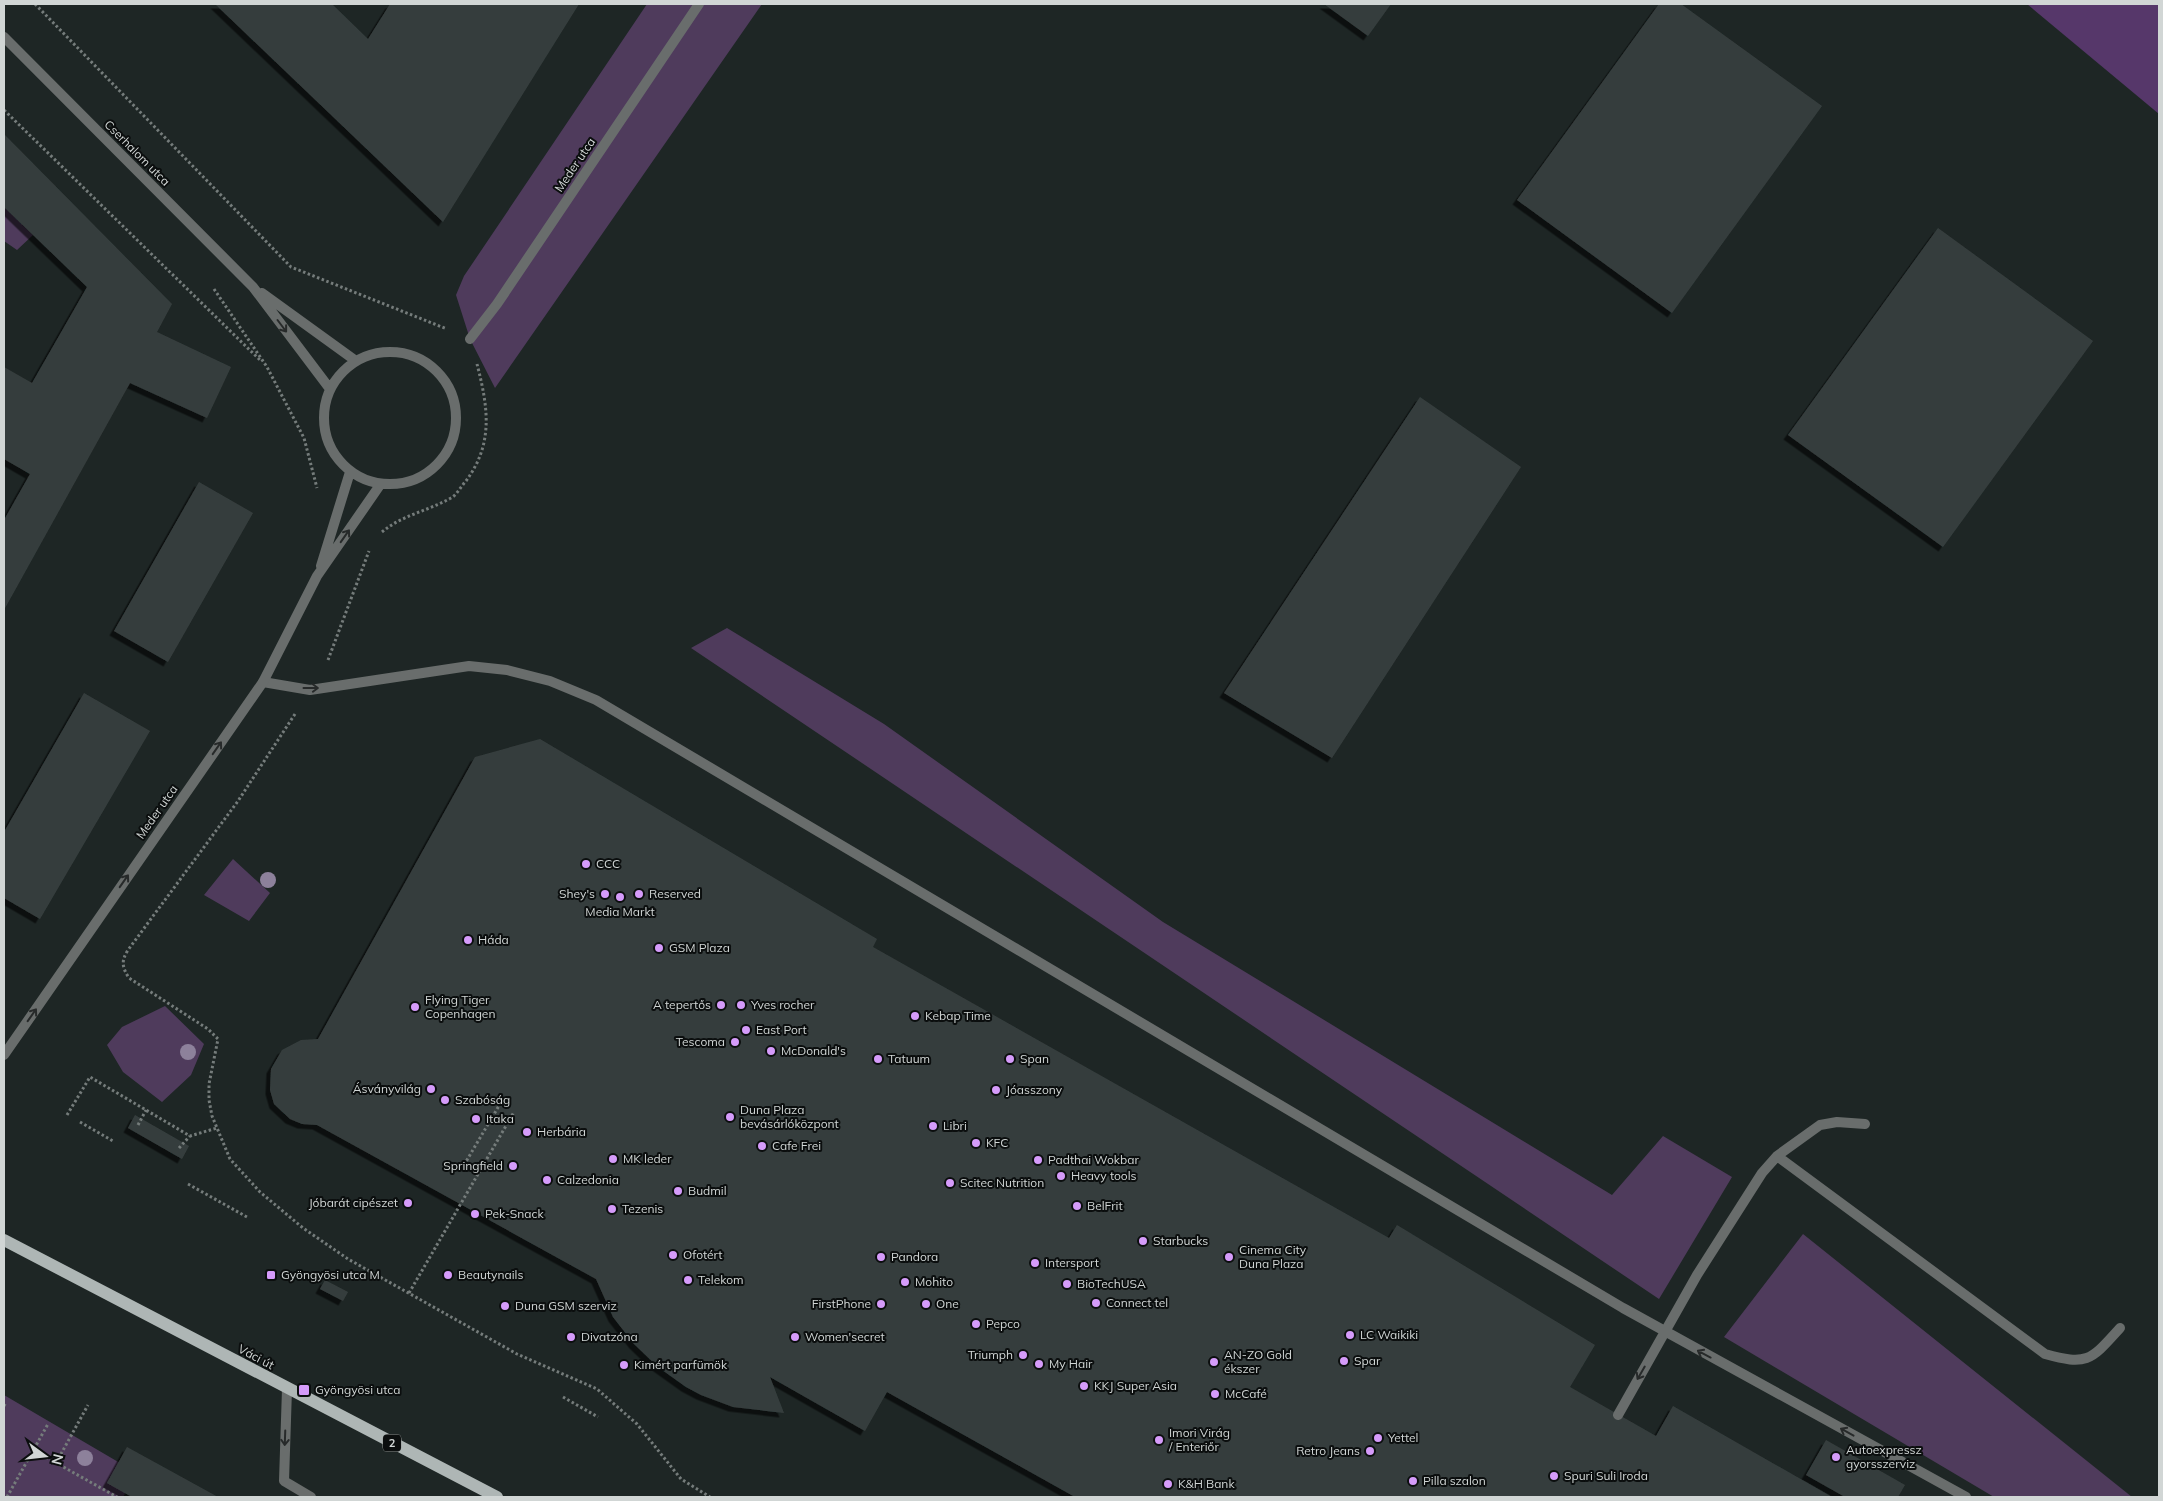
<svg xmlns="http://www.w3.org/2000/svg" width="2163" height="1501" font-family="Mulish,sans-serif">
<defs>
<filter id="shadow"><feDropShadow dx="-4.5" dy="4.5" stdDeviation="0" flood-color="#0009"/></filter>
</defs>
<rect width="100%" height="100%" fill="#1e2625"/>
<path fill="#4f3b5c" d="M 647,4 L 762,4 L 495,388 L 470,339 L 456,295 L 464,276 Z
M 4,207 L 33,235 L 17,250 L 4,241 Z
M 727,628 L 884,724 L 1163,922 L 1612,1195 L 1663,1136 L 1732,1177 L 1659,1299 L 691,648 Z
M 233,859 L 270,893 L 249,921 L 204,895 Z
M 165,1006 L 204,1044 L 191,1075 L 162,1102 L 123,1072 L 107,1045 L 122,1027 Z
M 1803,1234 L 2132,1497 L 1994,1497 L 1724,1337 Z
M 4,1395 L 137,1473 L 123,1497 L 4,1497 Z"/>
<path fill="#56376a" d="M 2027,4 L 2159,4 L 2159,114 Z"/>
<path fill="#363e3e" filter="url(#shadow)" d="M 215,4 L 332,4 L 368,39 L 390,4 L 579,4 L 443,222 Z
M 1324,4 L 1391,4 L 1368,36 Z
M 1659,4 L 1681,4 L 1822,106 L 1672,313 L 1517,200 Z
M 4,134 L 172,304 L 157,332 L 231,367 L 207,418 L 130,383 L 4,610 L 4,520 L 30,474 L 4,459 L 4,367 L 32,383 L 87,287 L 4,207 Z
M 1938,228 L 2093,341 L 1943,547 L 1788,435 Z
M 1420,397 L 1521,467 L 1332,758 L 1224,693 Z
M 199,482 L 253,513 L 168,662 L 114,631 Z
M 84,693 L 150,731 L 40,919 L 4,898 L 4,832 Z
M 540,739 L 877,939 L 873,947 L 1389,1238 L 1397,1225 L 1595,1345 L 1570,1387 L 1656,1436 L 1673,1406 L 1832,1497 L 1075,1497 L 887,1392 L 865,1431 L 770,1377 L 784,1413 L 733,1407 L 701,1395 L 686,1387 L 658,1367 L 634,1344 L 613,1317 L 596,1279 L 317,1125 L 302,1124 L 290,1119 L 274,1104 L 270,1090 L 271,1069 L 282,1050 L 301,1040 L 318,1039 L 475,757 Z
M 135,1115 L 189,1146 L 182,1159 L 128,1128 Z
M 325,1280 L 348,1292 L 343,1301 L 320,1289 Z
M 1826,1440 L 1905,1485 L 1898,1497 L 1845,1497 L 1806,1475 Z
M 127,1447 L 218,1497 L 132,1497 L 107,1483 Z"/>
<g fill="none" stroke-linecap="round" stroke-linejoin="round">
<path stroke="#757c7b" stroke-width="3" stroke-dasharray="2.5 2.5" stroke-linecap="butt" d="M 35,4 L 291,267 L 447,329
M 4,110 L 261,361
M 214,289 L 267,367 L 304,438 L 317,488
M 382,532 C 402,515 428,511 451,498 C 457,495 461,486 466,481 C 494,443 488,407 477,364
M 328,660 L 369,551
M 295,714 L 238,801 L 128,950 C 121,961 122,967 129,978 L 208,1029 L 218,1039 L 209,1084 L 209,1100 L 212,1116 L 230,1159 L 260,1192 L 303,1228 L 348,1259 L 517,1354 L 597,1389 L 637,1424 L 681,1479 L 710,1497
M 67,1115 L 90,1077 L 190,1136 L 217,1128
M 80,1122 L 113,1141
M 138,1125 L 146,1110
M 179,1148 L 190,1136
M 464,1165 L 500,1104
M 188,1184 L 247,1217
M 409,1293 L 514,1112
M 563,1397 L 598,1417
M 4,1406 L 6,1402
M 33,1450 L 117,1497
M 56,1463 L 88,1405
M 7,1497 L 48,1424"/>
<path stroke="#696d6c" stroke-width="10" d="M 263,682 L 310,690 L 469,666 L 507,670 L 550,681 L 596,700 L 1623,1308 L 1966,1497
M 1777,1156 L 2045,1354 C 2088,1366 2091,1360 2120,1328
M 287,1389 L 284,1481 L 311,1497
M 1618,1415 L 1697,1275 L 1762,1173 L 1777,1156 L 1820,1125 L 1837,1122 L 1865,1124"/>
<path stroke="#696d6c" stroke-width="10" d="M 4,37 L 253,287 L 330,389
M 262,293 L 356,361
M 470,339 L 497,304 L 699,4
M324 418a66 66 0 1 1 132 0a66 66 0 1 1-132 0Z
M 321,566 L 350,472
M 4,1055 L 263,682 L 317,576 L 380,485"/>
<path stroke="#aeb6b5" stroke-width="12" d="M 4,1240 L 497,1497"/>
</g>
<g fill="#8d819b">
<circle cx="268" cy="880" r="8"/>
<circle cx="188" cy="1052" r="8"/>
<circle cx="85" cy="1458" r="8"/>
</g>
<defs><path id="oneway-shaft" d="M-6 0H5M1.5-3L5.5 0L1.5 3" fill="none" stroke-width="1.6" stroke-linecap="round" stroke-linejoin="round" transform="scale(1.25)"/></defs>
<g stroke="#272a2a">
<use href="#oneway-shaft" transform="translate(282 326) rotate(53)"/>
<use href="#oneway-shaft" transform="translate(345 536) rotate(-55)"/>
<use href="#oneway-shaft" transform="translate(311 688)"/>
<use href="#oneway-shaft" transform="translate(217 748) rotate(-55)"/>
<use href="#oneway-shaft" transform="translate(124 881) rotate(-55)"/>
<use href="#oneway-shaft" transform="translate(32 1015) rotate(-55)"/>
<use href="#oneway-shaft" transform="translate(1704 1354) rotate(-152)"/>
<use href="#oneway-shaft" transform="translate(1641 1373) rotate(120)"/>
<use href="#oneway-shaft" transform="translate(1847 1432) rotate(-151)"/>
<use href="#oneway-shaft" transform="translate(285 1438) rotate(92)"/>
</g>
<g fill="#d59bfa" stroke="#0b0e0e" stroke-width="2">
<circle cx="586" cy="864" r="5"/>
<circle cx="605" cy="894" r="5"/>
<circle cx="639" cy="894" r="5"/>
<circle cx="620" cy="897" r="5"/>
<circle cx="468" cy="940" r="5"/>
<circle cx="659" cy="948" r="5"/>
<circle cx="721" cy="1005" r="5"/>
<circle cx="741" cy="1005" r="5"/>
<circle cx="415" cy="1007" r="5"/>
<circle cx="915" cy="1016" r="5"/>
<circle cx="746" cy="1030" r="5"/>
<circle cx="735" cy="1042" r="5"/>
<circle cx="771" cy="1051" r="5"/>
<circle cx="878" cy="1059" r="5"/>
<circle cx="1010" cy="1059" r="5"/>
<circle cx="431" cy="1089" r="5"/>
<circle cx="996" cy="1090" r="5"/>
<circle cx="445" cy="1100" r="5"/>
<circle cx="730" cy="1117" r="5"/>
<circle cx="476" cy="1119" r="5"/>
<circle cx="933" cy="1126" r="5"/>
<circle cx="527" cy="1132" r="5"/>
<circle cx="976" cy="1143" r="5"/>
<circle cx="762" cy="1146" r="5"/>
<circle cx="613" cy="1159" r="5"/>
<circle cx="1038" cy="1160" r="5"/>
<circle cx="513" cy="1166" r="5"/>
<circle cx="1061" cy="1176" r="5"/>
<circle cx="547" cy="1180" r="5"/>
<circle cx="950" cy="1183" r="5"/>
<circle cx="678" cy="1191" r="5"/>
<circle cx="408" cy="1203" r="5"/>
<circle cx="1077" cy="1206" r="5"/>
<circle cx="612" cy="1209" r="5"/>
<circle cx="475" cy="1214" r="5"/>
<circle cx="1143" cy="1241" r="5"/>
<circle cx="673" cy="1255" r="5"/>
<circle cx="881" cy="1257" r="5"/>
<circle cx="1229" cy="1257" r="5"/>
<circle cx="1035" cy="1263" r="5"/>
<rect x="266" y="1270" width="10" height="10" rx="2.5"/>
<circle cx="448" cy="1275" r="5"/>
<circle cx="688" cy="1280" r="5"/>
<circle cx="905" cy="1282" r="5"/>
<circle cx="1067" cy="1284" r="5"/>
<circle cx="1096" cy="1303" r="5"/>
<circle cx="881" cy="1304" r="5"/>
<circle cx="926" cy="1304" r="5"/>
<circle cx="505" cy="1306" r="5"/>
<circle cx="976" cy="1324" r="5"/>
<circle cx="1350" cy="1335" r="5"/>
<circle cx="571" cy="1337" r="5"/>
<circle cx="795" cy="1337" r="5"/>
<circle cx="1023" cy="1355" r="5"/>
<circle cx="1344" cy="1361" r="5"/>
<circle cx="1214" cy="1362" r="5"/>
<circle cx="1039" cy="1364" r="5"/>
<circle cx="624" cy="1365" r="5"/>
<circle cx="1084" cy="1386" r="5"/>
<rect x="298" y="1384" width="12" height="12" rx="2.5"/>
<circle cx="1215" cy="1394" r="5"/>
<circle cx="1378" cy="1438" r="5"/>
<circle cx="1159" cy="1440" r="5"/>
<circle cx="1370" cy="1451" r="5"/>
<circle cx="1836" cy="1457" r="5"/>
<circle cx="1554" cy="1476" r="5"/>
<circle cx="1413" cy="1481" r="5"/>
<circle cx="1168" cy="1484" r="5"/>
</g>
<g text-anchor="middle" stroke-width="4" stroke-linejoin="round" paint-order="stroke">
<rect fill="#0b0e0e" stroke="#969a99" stroke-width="1" x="383" y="1434.5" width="18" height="17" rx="4"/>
<g font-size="11" font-weight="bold" fill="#d1d6d5">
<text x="392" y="1447">2</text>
</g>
<g font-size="12" fill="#d1d6d5" stroke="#0b0e0e">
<text transform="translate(137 153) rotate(45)" y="4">Cserhalom utca</text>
<text transform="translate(575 165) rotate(-56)" y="4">Meder utca</text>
<text transform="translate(157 812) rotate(-55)" y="4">Meder utca</text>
<text transform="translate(256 1357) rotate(28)" y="4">Váci út</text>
</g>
<g font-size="12" fill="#d1d6d5" stroke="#0b0e0e" text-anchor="start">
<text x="596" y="868">CCC</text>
<text x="595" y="898" text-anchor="end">Shey's</text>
<text x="649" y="898">Reserved</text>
<text x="620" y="916" text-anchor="middle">Media Markt</text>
<text x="478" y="944">Háda</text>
<text x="669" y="952">GSM Plaza</text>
<text x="425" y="1004">Flying Tiger<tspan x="425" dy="14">Copenhagen</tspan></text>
<text x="711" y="1009" text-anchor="end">A tepertős</text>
<text x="751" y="1009">Yves rocher</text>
<text x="925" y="1020">Kebap Time</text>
<text x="756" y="1034">East Port</text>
<text x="725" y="1046" text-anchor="end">Tescoma</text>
<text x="781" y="1055">McDonald's</text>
<text x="888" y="1063">Tatuum</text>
<text x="1020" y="1063">Span</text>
<text x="421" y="1093" text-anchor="end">Ásványvilág</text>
<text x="1006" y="1094">Jóasszony</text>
<text x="455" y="1104">Szabóság</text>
<text x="740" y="1114">Duna Plaza<tspan x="740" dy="14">bevásárlóközpont</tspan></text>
<text x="486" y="1123">Itaka</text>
<text x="943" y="1130">Libri</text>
<text x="537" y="1136">Herbária</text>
<text x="986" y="1147">KFC</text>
<text x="772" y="1150">Cafe Frei</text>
<text x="623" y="1163">MK leder</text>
<text x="1048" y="1164">Padthai Wokbar</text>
<text x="503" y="1170" text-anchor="end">Springfield</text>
<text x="1071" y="1180">Heavy tools</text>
<text x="557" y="1184">Calzedonia</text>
<text x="960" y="1187">Scitec Nutrition</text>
<text x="688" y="1195">Budmil</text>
<text x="398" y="1207" text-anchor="end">Jóbarát cipészet</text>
<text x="1087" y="1210">BelFrit</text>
<text x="622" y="1213">Tezenis</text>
<text x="485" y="1218">Pek-Snack</text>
<text x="1153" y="1245">Starbucks</text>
<text x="1239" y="1254">Cinema City<tspan x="1239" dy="14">Duna Plaza</tspan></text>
<text x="683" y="1259">Ofotért</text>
<text x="891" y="1261">Pandora</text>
<text x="1045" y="1267">Intersport</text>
<text x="281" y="1279">Gyöngyösi utca M</text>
<text x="458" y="1279">Beautynails</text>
<text x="698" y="1284">Telekom</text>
<text x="915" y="1286">Mohito</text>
<text x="1077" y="1288">BioTechUSA</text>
<text x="1106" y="1307">Connect tel</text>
<text x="871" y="1308" text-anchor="end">FirstPhone</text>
<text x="936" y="1308">One</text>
<text x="515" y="1310">Duna GSM szerviz</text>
<text x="986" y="1328">Pepco</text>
<text x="1360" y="1339">LC Waikiki</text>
<text x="581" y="1341">Divatzóna</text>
<text x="805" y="1341">Women'secret</text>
<text x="1013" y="1359" text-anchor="end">Triumph</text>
<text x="1224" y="1359">AN-ZO Gold<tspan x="1224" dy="14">ékszer</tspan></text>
<text x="1354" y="1365">Spar</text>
<text x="1049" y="1368">My Hair</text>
<text x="634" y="1369">Kimért parfümök</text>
<text x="1094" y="1390">KKJ Super Asia</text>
<text x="315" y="1394">Gyöngyösi utca</text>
<text x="1225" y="1398">McCafé</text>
<text x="1169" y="1437">Imori Virág<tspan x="1169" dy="14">/ Enteriőr</tspan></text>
<text x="1388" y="1442">Yettel</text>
<text x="1846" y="1454">Autoexpressz<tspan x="1846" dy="14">gyorsszerviz</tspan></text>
<text x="1360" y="1455" text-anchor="end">Retro Jeans</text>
<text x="1564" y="1480">Spuri Suli Iroda</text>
<text x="1423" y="1485">Pilla szalon</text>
<text x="1178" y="1488">K&amp;H Bank</text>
</g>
</g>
<rect width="2163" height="1501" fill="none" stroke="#d1d6d5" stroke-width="10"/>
<g transform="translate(45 1456) rotate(105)" stroke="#0b0e0e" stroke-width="4" paint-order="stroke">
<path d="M0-4L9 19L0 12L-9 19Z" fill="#d1d6d5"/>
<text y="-8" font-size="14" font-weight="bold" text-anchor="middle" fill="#d1d6d5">N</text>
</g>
</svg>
